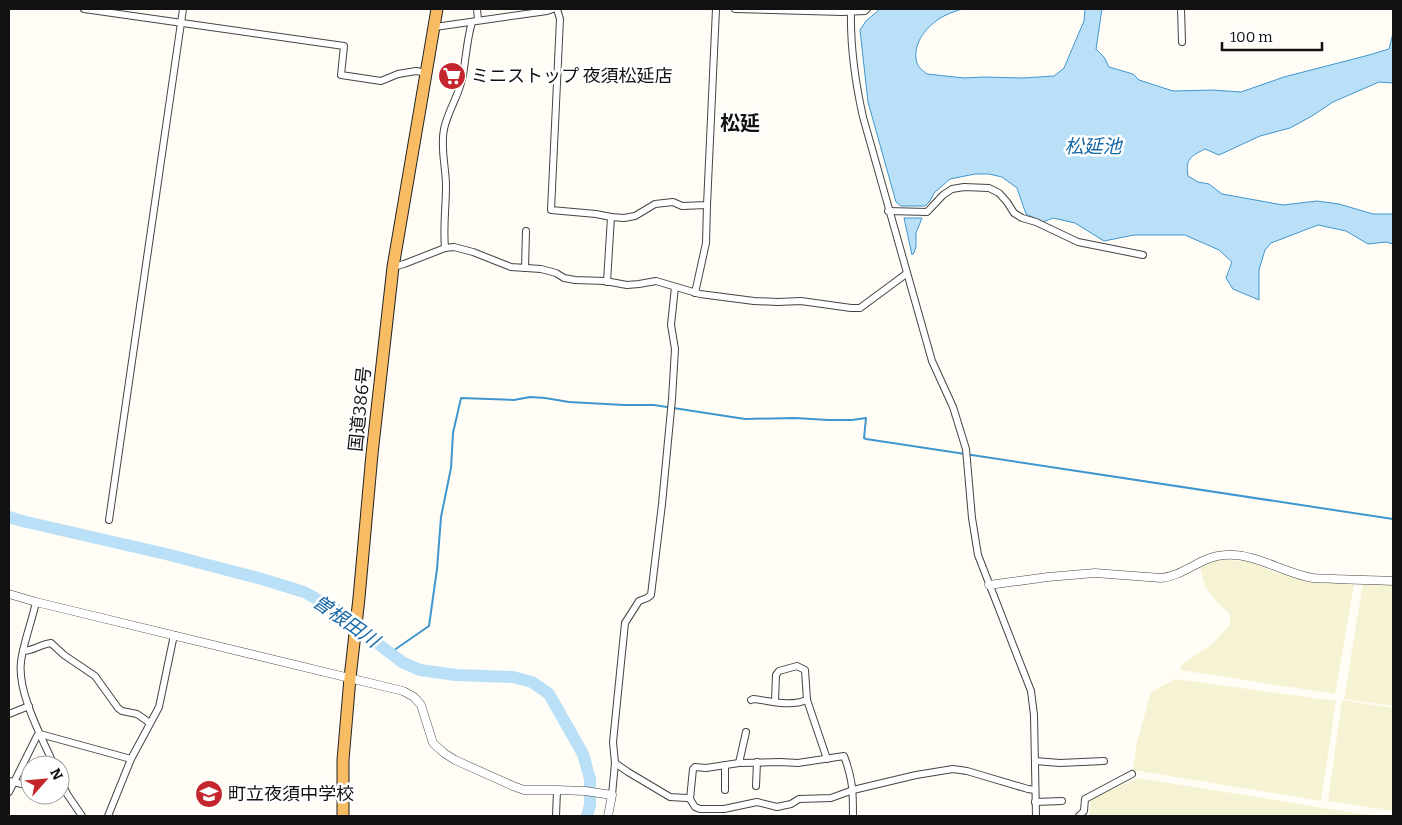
<svg xmlns="http://www.w3.org/2000/svg" width="1402" height="825" viewBox="0 0 1402 825" font-family="Bitter,'Noto Sans JP',serif">
<style>
.farmland{fill:#f6f3d4}
.water{fill:#b9e0f7;stroke:#3f96cf}
.lines{fill:none;stroke-linecap:round;stroke-linejoin:round}
.stream{stroke:#3f96cf;stroke-width:2}
.river{stroke:#b9e0f7;stroke-width:12}
.minor-casing{stroke:#444;stroke-width:8}
.tertiary-casing{stroke:#444;stroke-width:9}
.trunk-casing{stroke:#222;stroke-width:13}
.minor{stroke:#fff;stroke-width:6}
.tertiary{stroke:#fff;stroke-width:8}
.trunk{stroke:#f7bc64;stroke-width:11}
.labels{text-anchor:middle;dominant-baseline:central;stroke-width:5;stroke-linejoin:round;paint-order:stroke}
.poi-label{font-size:18px;fill:#111;stroke:#fff;text-anchor:start}
.street-label{font-size:18px;fill:#111;stroke:#fff}
.water-label{font-size:19px;font-style:italic;fill:#1768a6;stroke:#fff}
.quarter-label{font-size:20px;font-weight:bold;fill:#111;stroke:#fff}
</style>
<rect width="100%" height="100%" fill="#fffdf5"/>
<g class="farmland">
<polygon points="1216,560 1251,561 1275,573 1354,585 1335,694 1180,670 1182,664 1212,644 1230,625 1230,614 1214,599 1205,586 1200,568"/>
<polygon points="1363,583 1393,584 1393,706 1344,699"/>
<polygon points="1175,679 1336,701 1321,801 1133,770 1137,742 1151,692"/>
<polygon points="1342,700 1393,708 1393,811 1328,801"/>
<polygon points="1138,778 1374,816 1089,816 1091,799"/>
</g>
<g class="water">
<path d="M880,9H962C956,11 950,13 944,16C928,24 911,44 917,63C918,67 923,71 927,74L964,78L984,77L1023,78L1054,76L1064,68L1084,21L1085,9H1102L1096,49L1104,57L1109,67L1133,74L1139,80L1173,91L1212,90L1241,92L1284,77L1369,55L1389,49L1393,33V83L1379,82L1333,102L1312,116L1290,128L1260,136L1219,155L1205,149C1191,156 1185,159 1188,176L1198,182L1209,184L1222,194L1283,205L1317,201L1339,204L1373,214H1393V244L1386,242L1368,244L1346,231L1318,225L1271,243L1265,250L1259,270V300L1233,289L1226,278L1232,262L1219,250L1185,235H1134L1104,241L1075,223L1053,218L1043,222L1026,214L1017,188L1002,177L989,174H975L950,179L934,193L930,201L925,206H901L896,202L868,102L860,30L866,21Z"/>
<polygon points="904,218 922,218 916,233 916,246 914,253 912,255"/>
</g>
<g class="lines">
<polyline class="stream" points="390,653 429,626 437,569 441,517 451,468 453,433 461,398 514,400 530,397 545,398 569,402 624,405 654,405 745,419 795,418 828,420 852,420 866,418 864,438 866,439 1393,519"/>
<polyline class="river" points="9,517 22,521 166,554 262,579 304,592 341,612 381,646 402,662 420,670 456,675 513,677 532,682 549,694 583,754 590,779 590,805 587,816"/>
<g class="minor-casing">
<g id="minor">
<polyline points="84,9 344,46 341,75 381,81 398,74 416,71 427,73"/>
<polyline points="477,9 478,20"/>
<polyline points="557,9 560,19 551,210 596,214 611,217 624,218 635,216 655,204 673,202 682,206 707,205 716,9"/>
<polyline points="735,9 842,12 865,11 867,9"/>
<path d="M851,9C850,46 855,81 863,117L932,361L953,407L966,449L972,518L978,555L1031,691L1034,715L1036,816"/>
<polyline points="1181,9 1182,42"/>
<polyline points="435,27 547,11 553,9"/>
<polyline points="888,211 927,212 943,195 952,189 964,187 989,188 999,193 1007,202 1014,213 1022,218 1036,222 1078,242 1143,255"/>
<path d="M445,248C443,227 446,207 446,186C446,167 440,148 444,129C448,110 460,94 463,75C466,57 467,39 472,22"/>
<polyline points="393,267 404,264 445,248 454,247 473,252 511,267 541,269 556,273 564,278 575,280 605,281 627,285 639,284 656,281 700,294 754,301 778,302 801,301 851,308 860,308 906,274"/>
<polyline points="525,268 526,231"/>
<polyline points="607,282 611,217"/>
<polyline points="695,293 706,243 707,205"/>
<polyline points="109,520 183,9"/>
<path d="M36,602C32,621 23,644 21,662C17,692 42,738 54,765"/>
<path d="M23,651C33,651 41,644 51,643L64,655L95,676L118,708L122,711L137,714L150,723"/>
<path d="M751,700L753,699C772,701 789,707 807,700"/>
<polyline points="775,701 776,675 779,671 797,666 805,670 807,700 827,759"/>
<polyline points="9,714 29,706"/>
<polyline points="40,734 131,759"/>
<polyline points="1035,761 1060,763 1104,761"/>
<path d="M615,763L628,772L670,797L687,798L690,799L693,769L695,767L706,768L739,763L780,762L798,763L844,756C853,780 853,792 853,816"/>
<polyline points="739,763 746,732"/>
<polyline points="60,779 67,794 82,816"/>
<polyline points="9,781 30,786"/>
<polyline points="756,786 757,762"/>
<polyline points="725,790 725,765"/>
<polyline points="9,792 37,736 40,734"/>
<polyline points="612,795 615,763 613,742 625,623 639,601 647,598 651,595 662,504 672,399 675,349 671,325 675,287"/>
<polyline points="690,799 695,807 700,809 724,809 757,802 777,807 791,804 799,799 831,798 853,790 916,775 953,769 967,771 1028,789 1035,790"/>
<polyline points="1035,802 1062,801"/>
<polyline points="108,816 131,759 159,707 174,635"/>
<polyline points="556,816 557,790"/>
<polyline points="1079,816 1084,811 1085,799 1132,774"/>
</g>
</g>
<g class="tertiary-casing">
<g id="tertiary">
<path d="M989,585L1048,577L1095,573L1161,578C1184,576 1201,556 1225,555C1256,553 1283,573 1313,578C1320,579 1328,578 1336,579C1355,580 1374,580 1393,581"/>
<polyline points="9,594 36,602 403,691 414,697 421,705 433,743 444,753 455,760 513,786 524,790 557,790 585,791 612,795 608,816"/>
</g>
</g>
<g class="trunk-casing">
<polyline id="trunk" points="343,816 343,760 350,678 359,598 372,454 393,267 437,9"/>
</g>
<use href="#minor" class="minor"/>
<use href="#tertiary" class="tertiary"/>
<use href="#trunk" class="trunk"/>
</g>
<defs>
<g id="supermarket-disc" transform="scale(1.4375)"><circle r="9.5" fill="#c4262e" stroke="#fff"/><path d="M-6-5.5h2.5l.6 2H6L4.5 2H-2.5L-4.4-4H-6ZM-1.5 3.2a1.3 1.3 0 1 0 .1 0ZM3 3.2a1.3 1.3 0 1 0 .1 0Z" fill="#fff"/></g>
<g id="school-disc" transform="scale(1.4375)"><circle r="9.5" fill="#c4262e" stroke="#fff"/><path d="M0-5L7-2L0 1L-7-2ZM-4 1L0 2.5L4 1V4Q0 6-4 4Z" fill="#fff"/></g>
</defs>
<g fill-rule="evenodd">
<use href="#supermarket-disc" x="452" y="76"/>
<use href="#school-disc" x="209" y="794"/>
</g>
<g class="labels">
<g class="poi-label">
<text x="471" y="76">ミニストップ 夜須松延店</text>
<text x="228" y="794">町立夜須中学校</text>
</g>
<g class="street-label">
<text transform="translate(360 409) rotate(-84)">国道386号</text>
</g>
<g class="water-label">
<text x="1093" y="146">松延池</text>
<text transform="translate(346 621) rotate(35)">曽根田川</text>
</g>
<g class="quarter-label">
<text x="740" y="123">松延</text>
</g>
</g>
<rect width="1402" height="825" fill="none" stroke="#111111" stroke-width="20"/>
<g transform="translate(45 780) rotate(63)"><circle r="24" fill="#ffffff" stroke="#a0a0a0"/>
<path d="M0-4L9 19L0 12L-9 19Z" fill="#c4262e"/>
<text y="-8" font-size="14" font-weight="bold" text-anchor="middle" fill="#111111">N</text>
</g>
<path d="M1222 42v8h100v-8" fill="none" stroke="#111111" stroke-width="2.5"/>
<text x="1230" y="42" font-size="15" fill="#111111" stroke="#ffffff" stroke-width="4" paint-order="stroke">100 m</text>
</svg>
